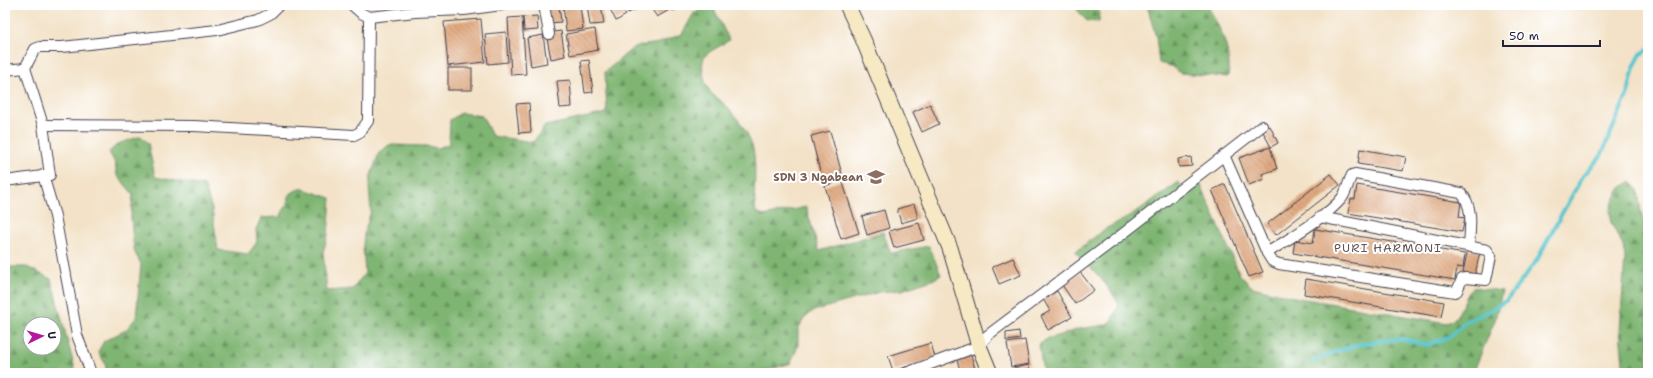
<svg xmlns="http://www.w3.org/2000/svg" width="1653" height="378" viewBox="0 0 1653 378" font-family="'Shantell Sans',sans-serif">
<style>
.forest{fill:url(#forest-firs);stroke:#506c56;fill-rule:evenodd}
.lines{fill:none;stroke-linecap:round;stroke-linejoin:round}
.stream{stroke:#58c6ce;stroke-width:4}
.building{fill:url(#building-back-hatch)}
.street-casing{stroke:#413f50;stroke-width:12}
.secondary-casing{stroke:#413f50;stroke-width:17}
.street{stroke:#fff;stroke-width:10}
.secondary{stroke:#f6e9c3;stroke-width:15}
.labels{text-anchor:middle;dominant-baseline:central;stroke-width:4;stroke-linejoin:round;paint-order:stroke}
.education-label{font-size:11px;font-weight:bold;fill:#785e54;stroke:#fff;text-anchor:end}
.neighbourhood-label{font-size:12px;letter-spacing:1px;fill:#645153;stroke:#fff}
</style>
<defs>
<pattern id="forest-firs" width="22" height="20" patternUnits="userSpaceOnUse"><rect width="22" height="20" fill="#7fb572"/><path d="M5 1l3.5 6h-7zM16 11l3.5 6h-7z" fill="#68935f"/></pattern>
<pattern id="building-back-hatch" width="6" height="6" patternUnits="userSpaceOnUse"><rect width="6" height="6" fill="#dfa87f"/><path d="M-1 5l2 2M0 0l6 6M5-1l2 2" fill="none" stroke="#bf906f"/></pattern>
</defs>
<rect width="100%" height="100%" fill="#fff"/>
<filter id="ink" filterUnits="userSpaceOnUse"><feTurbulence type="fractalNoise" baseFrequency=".025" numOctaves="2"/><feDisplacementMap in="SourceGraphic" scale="8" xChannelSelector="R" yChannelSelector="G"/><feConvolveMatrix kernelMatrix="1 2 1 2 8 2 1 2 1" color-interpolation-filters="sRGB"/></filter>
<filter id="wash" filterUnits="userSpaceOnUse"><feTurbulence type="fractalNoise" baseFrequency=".012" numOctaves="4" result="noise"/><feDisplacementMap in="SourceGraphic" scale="16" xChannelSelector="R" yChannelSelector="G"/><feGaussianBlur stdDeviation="0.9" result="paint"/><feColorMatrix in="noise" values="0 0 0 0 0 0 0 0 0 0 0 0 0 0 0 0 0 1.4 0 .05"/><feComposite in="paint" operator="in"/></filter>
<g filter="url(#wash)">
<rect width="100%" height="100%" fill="#f3e2c7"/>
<g class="forest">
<path d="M707,5H712L729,40C723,45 711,50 706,55C699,61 704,83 709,90C711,94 716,97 720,100C733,113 746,127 752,145C758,164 752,191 756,212L763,216L806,207L819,251L883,232L891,253L929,246L941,275L932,280L902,290L879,292L813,311L804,319L798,329V346L791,363L758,373H676L674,369L663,373H107L105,363L98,352L104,341L126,330L136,318L141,264L135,253L133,242L131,217L133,194L117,175L115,163L109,152L118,144L141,136L148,143L155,177L204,186L212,209L218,250L248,254L257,242L256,229L261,218L280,217L286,206L290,194L300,188L331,198L328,235L323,252L327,291L353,289L365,273L363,246L364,234L371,211L369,187L371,175L379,153L389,145L426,146L438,148L449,144L450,120L461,113L482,116L492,136L533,142L545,126L607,113L605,72L634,47L659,43L682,34L694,13Z"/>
<polygon points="1073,5 1096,5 1099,11 1099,22 1087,21"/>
<path d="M1147,5H1207C1219,25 1233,53 1228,77L1180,73L1171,66L1159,63L1156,37Z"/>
<polygon points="1631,181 1638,190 1641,213 1648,237 1648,373 1624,373 1620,331 1625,257 1623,245 1611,223 1610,211 1614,199 1621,188"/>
<path d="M1179,182L1184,193L1200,183L1240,275L1252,287L1299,298L1447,323L1456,318L1469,292L1473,287L1502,291L1495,320L1473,373H1043L1039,344L1049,338L1061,335L1078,329L1105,325L1111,321L1119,305C1108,284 1092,268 1075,252L1105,229L1127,218Z"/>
<path d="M5,267H27L51,279L76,373H5ZM30,324H54V348H30Z"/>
</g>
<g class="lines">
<polyline class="stream" points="1312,362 1334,352 1357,345 1379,341 1403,339 1426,345 1448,338 1465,322 1487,312 1507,300 1537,260 1560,217 1583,176 1601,156 1628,93 1634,67 1641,54 1648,49"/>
</g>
<g id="blocks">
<g class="building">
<polygon points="547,5 559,5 561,22 549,23"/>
<polygon points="563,5 580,5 583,29 566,31"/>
<polygon points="587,5 601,5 604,24 590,25"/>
<polygon points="608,5 620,5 626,15 616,21"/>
<polygon points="625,5 639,5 640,8 628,13"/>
<polygon points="649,5 666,5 669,10 657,17"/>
<polygon points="669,5 683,5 673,11"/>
<polygon points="537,16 538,30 524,31 523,17"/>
<polygon points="522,17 526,74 511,75 508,18"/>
<polygon points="481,19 485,62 448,66 444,22"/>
<polygon points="595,29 598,50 570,55 566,34"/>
<polygon points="561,31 565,56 551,59 546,33"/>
<polygon points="506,32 508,62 488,64 485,34"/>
<polygon points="543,35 547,63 531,66 527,38"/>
<polygon points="589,60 593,92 585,93 581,61"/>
<rect x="448" y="68" width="24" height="22"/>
<polygon points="570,80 572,107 560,108 557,81"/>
<polygon points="529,103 531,132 519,133 516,104"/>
<polygon points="930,104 939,124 922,132 913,112"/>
<polygon points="1270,126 1278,143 1271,147 1262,130"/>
<polygon points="830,131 842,174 822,179 811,136"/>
<polygon points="1270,147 1277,169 1262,174 1264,179 1249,185 1239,158"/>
<polygon points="1360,149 1406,157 1403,171 1358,164"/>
<polygon points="1191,157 1192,166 1179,167 1178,159"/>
<polygon points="1331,174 1340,185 1276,235 1267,224"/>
<polygon points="842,180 859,233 841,239 825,186"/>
<polygon points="1225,184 1263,272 1249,277 1212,190"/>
<polygon points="1357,185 1461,202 1459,217 1465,218 1462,232 1348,213 1351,199 1355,199"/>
<polygon points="914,204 918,218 901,223 897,209"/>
<polygon points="884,210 889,228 867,235 862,216"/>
<polygon points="919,223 924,240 894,248 889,231"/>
<polygon points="1315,229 1465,254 1463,268 1457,267 1455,280 1293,253 1295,240 1313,243"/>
<polygon points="1468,249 1480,252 1475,274 1463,272"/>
<polygon points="1013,258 1021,275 999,284 992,267"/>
<polygon points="1080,272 1094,290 1075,304 1062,285"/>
<polygon points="1306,279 1444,302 1441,317 1304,294"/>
<polygon points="1057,291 1072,317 1048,330 1041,316 1050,311 1043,299"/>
<polygon points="1019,331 1020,339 1006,341 1006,333"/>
<polygon points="1025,340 1029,364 1011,367 1007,343"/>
<polygon points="931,343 935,358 893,371 888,356"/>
<polygon points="971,355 976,373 961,373 957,360"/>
<polygon points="1029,365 1030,373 1015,373 1014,368"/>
</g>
</g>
</g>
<g filter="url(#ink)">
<use href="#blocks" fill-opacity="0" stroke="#413f50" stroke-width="1"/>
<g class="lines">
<g class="street-casing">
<g id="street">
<polyline points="352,5 361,13 369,17 415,12 464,10 502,5"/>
<polyline points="544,5 549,34"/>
<polyline points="5,70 25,68"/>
<polyline points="43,125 194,126 354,135 360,132 368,121 369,17"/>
<polyline points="1224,155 1267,253 1272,261 1279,264 1455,292 1457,291 1462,279 1465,278 1486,280 1491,256 1487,250 1320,217"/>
<polyline points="43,175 55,216 77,335 91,373"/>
<polyline points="5,181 50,175 43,125 25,68 35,49 40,47 62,47 217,30 258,20 270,14 279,5"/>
<path d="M1267,253C1288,239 1327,217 1342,198C1347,191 1348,182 1352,175L1355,174L1461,193C1474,206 1470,229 1469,245"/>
<polyline points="906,373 979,346 988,335 1120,236 1262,126"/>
</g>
</g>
<g class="secondary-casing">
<polyline id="secondary" points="847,5 863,39 950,248 979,346 990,373"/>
</g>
<use href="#street" class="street"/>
<use href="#secondary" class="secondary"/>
</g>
</g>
<defs>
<g id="school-bare" transform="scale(1.38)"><path d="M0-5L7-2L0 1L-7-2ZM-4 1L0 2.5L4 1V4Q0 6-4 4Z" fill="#8d6e63" stroke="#fff" stroke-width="2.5" paint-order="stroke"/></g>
</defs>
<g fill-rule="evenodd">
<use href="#school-bare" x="876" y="177"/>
</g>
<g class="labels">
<g class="education-label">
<text x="863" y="177">SDN 3 Ngabean</text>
</g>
<g class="neighbourhood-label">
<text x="1388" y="248">PURI HARMONI</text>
</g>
</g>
<rect width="1653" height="378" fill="none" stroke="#fff" stroke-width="20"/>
<g transform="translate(42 336) rotate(85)"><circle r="19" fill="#ffffff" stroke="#a7a7b1"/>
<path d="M0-3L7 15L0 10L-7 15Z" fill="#b5179e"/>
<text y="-6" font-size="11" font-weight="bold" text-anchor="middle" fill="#22223b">U</text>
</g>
<path d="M1503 40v6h97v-6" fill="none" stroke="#22223b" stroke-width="2"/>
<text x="1509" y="40" font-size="12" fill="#22223b" stroke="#ffffff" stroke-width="3" paint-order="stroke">50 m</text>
</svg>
